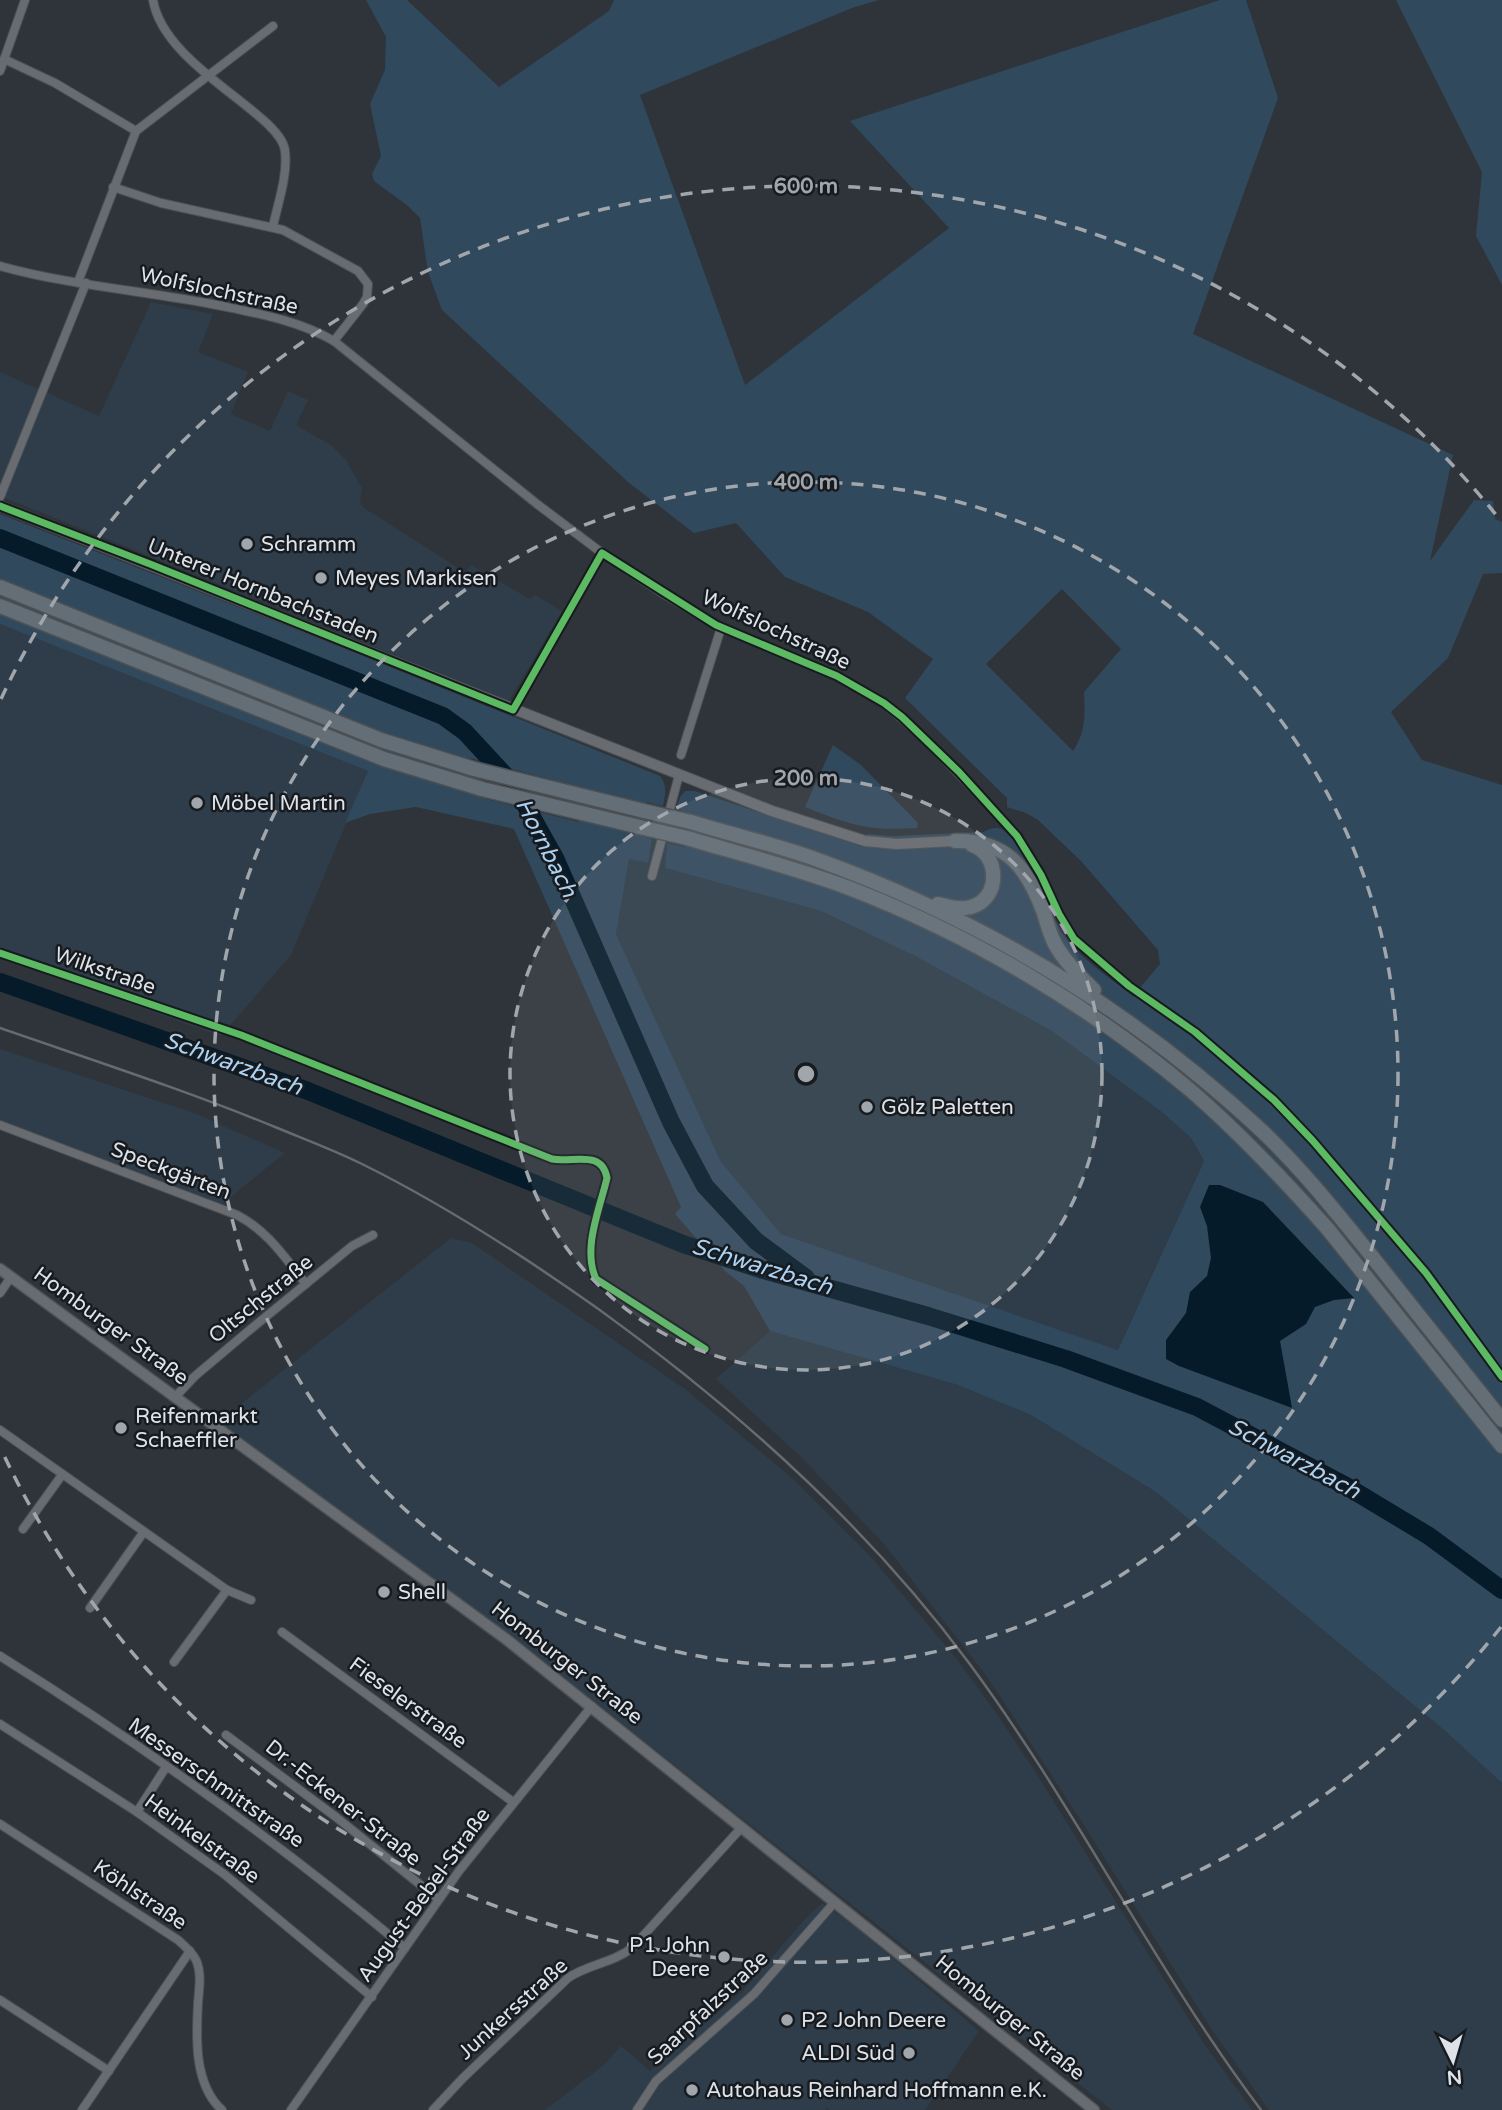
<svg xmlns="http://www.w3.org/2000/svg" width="1502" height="2110" viewBox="0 0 1502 2110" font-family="'Varela Round',sans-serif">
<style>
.built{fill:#2e3d49}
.green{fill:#31495d;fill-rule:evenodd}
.water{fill:#061b2a}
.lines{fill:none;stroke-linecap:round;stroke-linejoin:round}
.river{stroke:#061b2a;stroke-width:18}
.minor-casing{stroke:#4b5054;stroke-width:10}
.tertiary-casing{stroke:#4b5054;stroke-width:12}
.secondary-casing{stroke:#4b5054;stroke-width:13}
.motorway-casing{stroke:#4b5054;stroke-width:17}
.minor{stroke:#686c70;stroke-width:8}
.tertiary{stroke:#686c70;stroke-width:10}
.secondary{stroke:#686c70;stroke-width:10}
.motorway{stroke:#636e76;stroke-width:14}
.rail{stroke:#656b6f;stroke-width:2.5}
.motorway-bridge-casing{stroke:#4b5054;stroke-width:17;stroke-linecap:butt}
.motorway-bridge{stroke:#636e76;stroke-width:14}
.cycleway-casing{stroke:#171b1f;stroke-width:11}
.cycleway{stroke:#5cba63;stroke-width:7}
.ring{fill:none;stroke:#a0a6ab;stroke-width:3.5;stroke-dasharray:12 9}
.poi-dot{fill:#a0a6ab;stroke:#171b1f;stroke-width:2.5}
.labels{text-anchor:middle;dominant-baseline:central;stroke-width:5;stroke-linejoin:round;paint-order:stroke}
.street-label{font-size:21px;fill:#dde3e9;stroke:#171b1f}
.poi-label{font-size:21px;fill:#dde3e9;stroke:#171b1f;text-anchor:start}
.water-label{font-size:23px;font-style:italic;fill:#acd3f4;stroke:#171b1f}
.centre{fill:#a0a6ab;stroke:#171b1f;stroke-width:3.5}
.ring-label{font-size:21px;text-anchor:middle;font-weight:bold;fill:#a0a6ab;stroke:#171b1f;stroke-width:5;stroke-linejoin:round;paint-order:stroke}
</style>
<rect width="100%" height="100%" fill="#2e3439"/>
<g class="built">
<polygon points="151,302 213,314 198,352 248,372 231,414 270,431 288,391 308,400 296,425 331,445 346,460 362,488 360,503 364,508 465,572 471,565 530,599 535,595 562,611 509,701 0,496 0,372 99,416"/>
<polygon points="0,624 368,771 291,955 221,1036 0,958"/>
<polygon points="652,839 667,843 665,868 821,911 915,956 1052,1031 1163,1113 1191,1138 1204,1161 1118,1350 781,1234 721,1162 616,934 629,858 647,863"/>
<polygon points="0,1049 194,1113 285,1153 222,1204 0,1121"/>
<polygon points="451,1238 472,1243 685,1389 791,1477 871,1557 956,1658 999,1717 1034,1770 1203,2042 1252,2110 1112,2110 515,1639 218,1422"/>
<polygon points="770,1331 958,1385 1031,1415 1156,1492 1444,1730 1502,1783 1502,2110 1269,2110 1214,2033 1082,1822 988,1678 884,1544 802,1458 716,1379"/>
<polygon points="822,1903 858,1929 979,2031 925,2110 830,2110 827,2108 825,2110 545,2110 605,2064 621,2046 650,2071 742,1992 805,1919"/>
</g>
<g class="green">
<path d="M366,0H407L499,87L609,11L614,0H879L852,8L640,95L745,385L949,228L850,121L1220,0H1246L1278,98L1193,334L1453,455L1430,561L1474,500L1493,501L1495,519L1502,522V573L1483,574L1448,658L1391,712L1422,760L1502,785V1783L1444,1730L1156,1492L1031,1415L958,1385L770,1331L744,1286L725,1271L675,1214L681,1207L514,829L416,807L370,814L345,823L368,771L0,624V514L358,654L660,776C668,786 665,795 663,806L646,802L638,835L652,839L648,863L629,859L616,934L721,1162L781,1234L1118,1350L1204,1161L1191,1138L1163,1113L1052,1031L915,956L821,911L665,868L667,843L685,847L693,814L676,809L680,797L685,791H695L863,847L867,834L892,836L983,832C988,830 993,827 998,828C1027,835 1047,913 1064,936C1082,960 1110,978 1133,996L1160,964L1158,950L1081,861L1038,820L1026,813L1007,807V798L905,698L933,659L868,612L785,577L736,523L694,533L628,482L442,310L428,272L420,218L408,206L374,181L372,174L381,156L370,104L385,70L386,37ZM1062,589L1121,649L1084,692C1085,715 1086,731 1073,751L986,664ZM470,758L557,781L579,822L486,799Z"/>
<polygon points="1396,0 1502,0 1502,285 1476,236 1482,172"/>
<path d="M833,745L861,765L918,823L917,828C867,831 850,825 805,807Z"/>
</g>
<polygon class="water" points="1209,1185 1220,1185 1263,1202 1354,1298 1334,1300 1315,1307 1306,1324 1280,1341 1292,1408 1179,1366 1166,1359 1166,1340 1186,1313 1190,1292 1207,1276 1211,1258 1207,1226 1200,1207"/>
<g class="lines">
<g class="river">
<polyline points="0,538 443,716 465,732 514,785 556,860 671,1122 705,1186 756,1241 806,1278"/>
<polyline points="0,982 308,1091 683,1244 760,1269 928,1316 1066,1359 1197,1407 1346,1486 1429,1536 1502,1590"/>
</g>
<g class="minor-casing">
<g id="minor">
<path d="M153,0C164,67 282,114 285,151C288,175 278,203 273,226"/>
<polyline points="4,59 55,83 136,131"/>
<polyline points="0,71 25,0"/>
<polyline points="113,187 161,203 283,230 358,271 368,284 367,297 363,304 334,341"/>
<path d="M0,266C72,286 148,291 222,306C261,314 299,321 334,341L537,504L602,553L664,594L716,625L837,676L884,703L923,737L990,806"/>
<polyline points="78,282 136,131 273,26"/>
<polyline points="0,497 86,283"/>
<polyline points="513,710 602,553"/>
<polyline points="681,755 721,628"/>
<polyline points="652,876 679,775"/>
<path d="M0,953L241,1035L552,1159C573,1163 602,1149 607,1178C600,1208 582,1249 596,1279L705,1349"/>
<path d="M0,1125L237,1215C268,1231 285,1258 306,1284"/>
<polyline points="0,1293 11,1277"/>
<polyline points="176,1396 195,1376 246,1333 352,1246 373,1235"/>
<polyline points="0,1430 227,1590 251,1600"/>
<polyline points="23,1529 62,1475"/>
<polyline points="90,1608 143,1533"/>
<polyline points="282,1632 513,1802"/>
<path d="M0,1656C141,1744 278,1842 405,1948"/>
<polyline points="174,1662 227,1590"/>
<polyline points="0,1724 137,1812 224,1874 372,1997"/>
<polyline points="226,1735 336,1817 438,1899"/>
<polyline points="137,1812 166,1767"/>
<path d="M0,1824L178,1940C185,1946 192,1952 196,1960C202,1973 199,1989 198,2003C196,2038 194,2085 222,2110"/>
<polyline points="0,2000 109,2071"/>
<polyline points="82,2110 190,1951"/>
<polyline points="291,2110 459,1871 592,1706"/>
<path d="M433,2110L463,2078L568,1978C588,1964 614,1963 633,1947L742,1827"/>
<polyline points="637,2110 656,2081 754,1994 834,1903"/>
</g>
</g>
<g class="tertiary-casing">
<polyline id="tertiary" points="0,506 772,811 865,841 897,844 955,841"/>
</g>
<g class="secondary-casing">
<polyline id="secondary" points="0,1269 506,1639 1094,2110"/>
</g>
<g class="motorway-casing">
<g id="motorway">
<polyline points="0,587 381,740 474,769 644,811"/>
<polyline points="0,606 384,759 482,789 640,827"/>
<path d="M691,822C733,835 777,845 818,860C983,920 1133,1011 1262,1131C1301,1168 1336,1212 1370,1254C1414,1309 1458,1364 1502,1420"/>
<path d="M687,838C741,854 796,868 849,888C971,935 1089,1005 1189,1089C1238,1131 1284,1180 1327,1228L1502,1446"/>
<path d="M955,841C1007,840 1027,867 1044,913C1047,924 1050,935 1055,944C1064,961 1080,976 1094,990"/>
<path d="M938,904C949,907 960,910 971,907C1001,899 1000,854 972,845"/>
</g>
</g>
<use href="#minor" class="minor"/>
<use href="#tertiary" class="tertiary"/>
<use href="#secondary" class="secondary"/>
<use href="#motorway" class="motorway"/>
<path class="rail" d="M0,1028C92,1060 185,1090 275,1127C304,1139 334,1150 362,1164C445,1205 522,1255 597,1308C737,1409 866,1524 969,1663C1075,1806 1154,1968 1261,2110"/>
<g class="motorway-bridge-casing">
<g id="motorway-bridge">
<polyline points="644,811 691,822"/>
<polyline points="640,827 687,838"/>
</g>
</g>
<use href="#motorway-bridge" class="motorway-bridge"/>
<g class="cycleway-casing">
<g id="cycleway">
<polyline points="0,506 150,564 513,710 602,553 716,625 837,676 884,703 902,717 959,772 1017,836 1041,875 1059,914 1074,939 1129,986 1195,1032 1274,1100 1313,1141 1426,1273 1502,1377"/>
<path d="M0,953L241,1035L552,1159C573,1163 602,1149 607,1178C600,1208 582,1249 596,1279L705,1349"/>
</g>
</g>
<use href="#cycleway" class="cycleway"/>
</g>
<circle cx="806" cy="1074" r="296" fill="#a0a6ab" fill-opacity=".12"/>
<g class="ring">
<circle cx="806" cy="1074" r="296"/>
<circle cx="806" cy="1074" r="592"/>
<path d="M1501 1627A888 888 0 0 1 1 1449M1 699A888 888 0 0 1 1501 521"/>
</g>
<g class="poi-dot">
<circle cx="247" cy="544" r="7"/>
<circle cx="321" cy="578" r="7"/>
<circle cx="197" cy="803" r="7"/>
<circle cx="867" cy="1107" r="7"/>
<circle cx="121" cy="1428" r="7"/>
<circle cx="384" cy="1592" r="7"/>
<circle cx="724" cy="1957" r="7"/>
<circle cx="787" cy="2020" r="7"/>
<circle cx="909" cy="2053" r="7"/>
<circle cx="692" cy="2090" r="7"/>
</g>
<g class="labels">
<g class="street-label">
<text transform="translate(219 291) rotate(12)">Wolfslochstraße</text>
<text transform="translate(263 591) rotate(22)">Unterer Hornbachstaden</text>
<text transform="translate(776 630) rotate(25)">Wolfslochstraße</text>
<text transform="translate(105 971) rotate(19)">Wilkstraße</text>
<text transform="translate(171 1171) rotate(21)">Speckgärten</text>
<text transform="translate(261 1299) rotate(-39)">Oltschstraße</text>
<text transform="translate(111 1326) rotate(36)">Homburger Straße</text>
<text transform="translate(567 1663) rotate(38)">Homburger Straße</text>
<text transform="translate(408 1703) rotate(36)">Fieselerstraße</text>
<text transform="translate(216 1783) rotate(35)">Messerschmittstraße</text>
<text transform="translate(343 1803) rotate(38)">Dr.-Eckener-Straße</text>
<text transform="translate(202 1839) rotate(36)">Heinkelstraße</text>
<text transform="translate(140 1895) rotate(34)">Köhlstraße</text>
<text transform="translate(424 1895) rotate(-54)">August-Bebel-Straße</text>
<text transform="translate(708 2008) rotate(-43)">Saarpfalzstraße</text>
<text transform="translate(513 2009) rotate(-42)">Junkersstraße</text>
<text transform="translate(1010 2018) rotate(39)">Homburger Straße</text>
</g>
<g class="poi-label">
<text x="261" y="544">Schramm</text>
<text x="335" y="578">Meyes Markisen</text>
<text x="211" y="803">Möbel Martin</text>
<text x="881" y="1107">Gölz Paletten</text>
<text x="135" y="1416">Reifenmarkt<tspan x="135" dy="24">Schaeffler</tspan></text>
<text x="398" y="1592">Shell</text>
<text x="710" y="1945" text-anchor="end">P1 John<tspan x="710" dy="24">Deere</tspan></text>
<text x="801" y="2020">P2 John Deere</text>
<text x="895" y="2053" text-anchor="end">ALDI Süd</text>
<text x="706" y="2090">Autohaus Reinhard Hoffmann e.K.</text>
</g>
<g class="water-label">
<text transform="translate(546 848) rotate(63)">Hornbach</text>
<text transform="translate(233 1064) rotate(20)">Schwarzbach</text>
<text transform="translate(762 1267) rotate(17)">Schwarzbach</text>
<text transform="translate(1294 1459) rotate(28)">Schwarzbach</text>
</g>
</g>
<circle cx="806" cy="1074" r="10" class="centre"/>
<g class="ring-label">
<text x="806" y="193">600 m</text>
<text x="806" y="489">400 m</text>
<text x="806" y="785">200 m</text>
</g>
<g transform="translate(1453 2061) rotate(175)" stroke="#171b1f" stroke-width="5" paint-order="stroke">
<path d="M0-5L12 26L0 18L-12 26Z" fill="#dde3e9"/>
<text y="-10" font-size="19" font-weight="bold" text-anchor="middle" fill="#dde3e9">N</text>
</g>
</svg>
